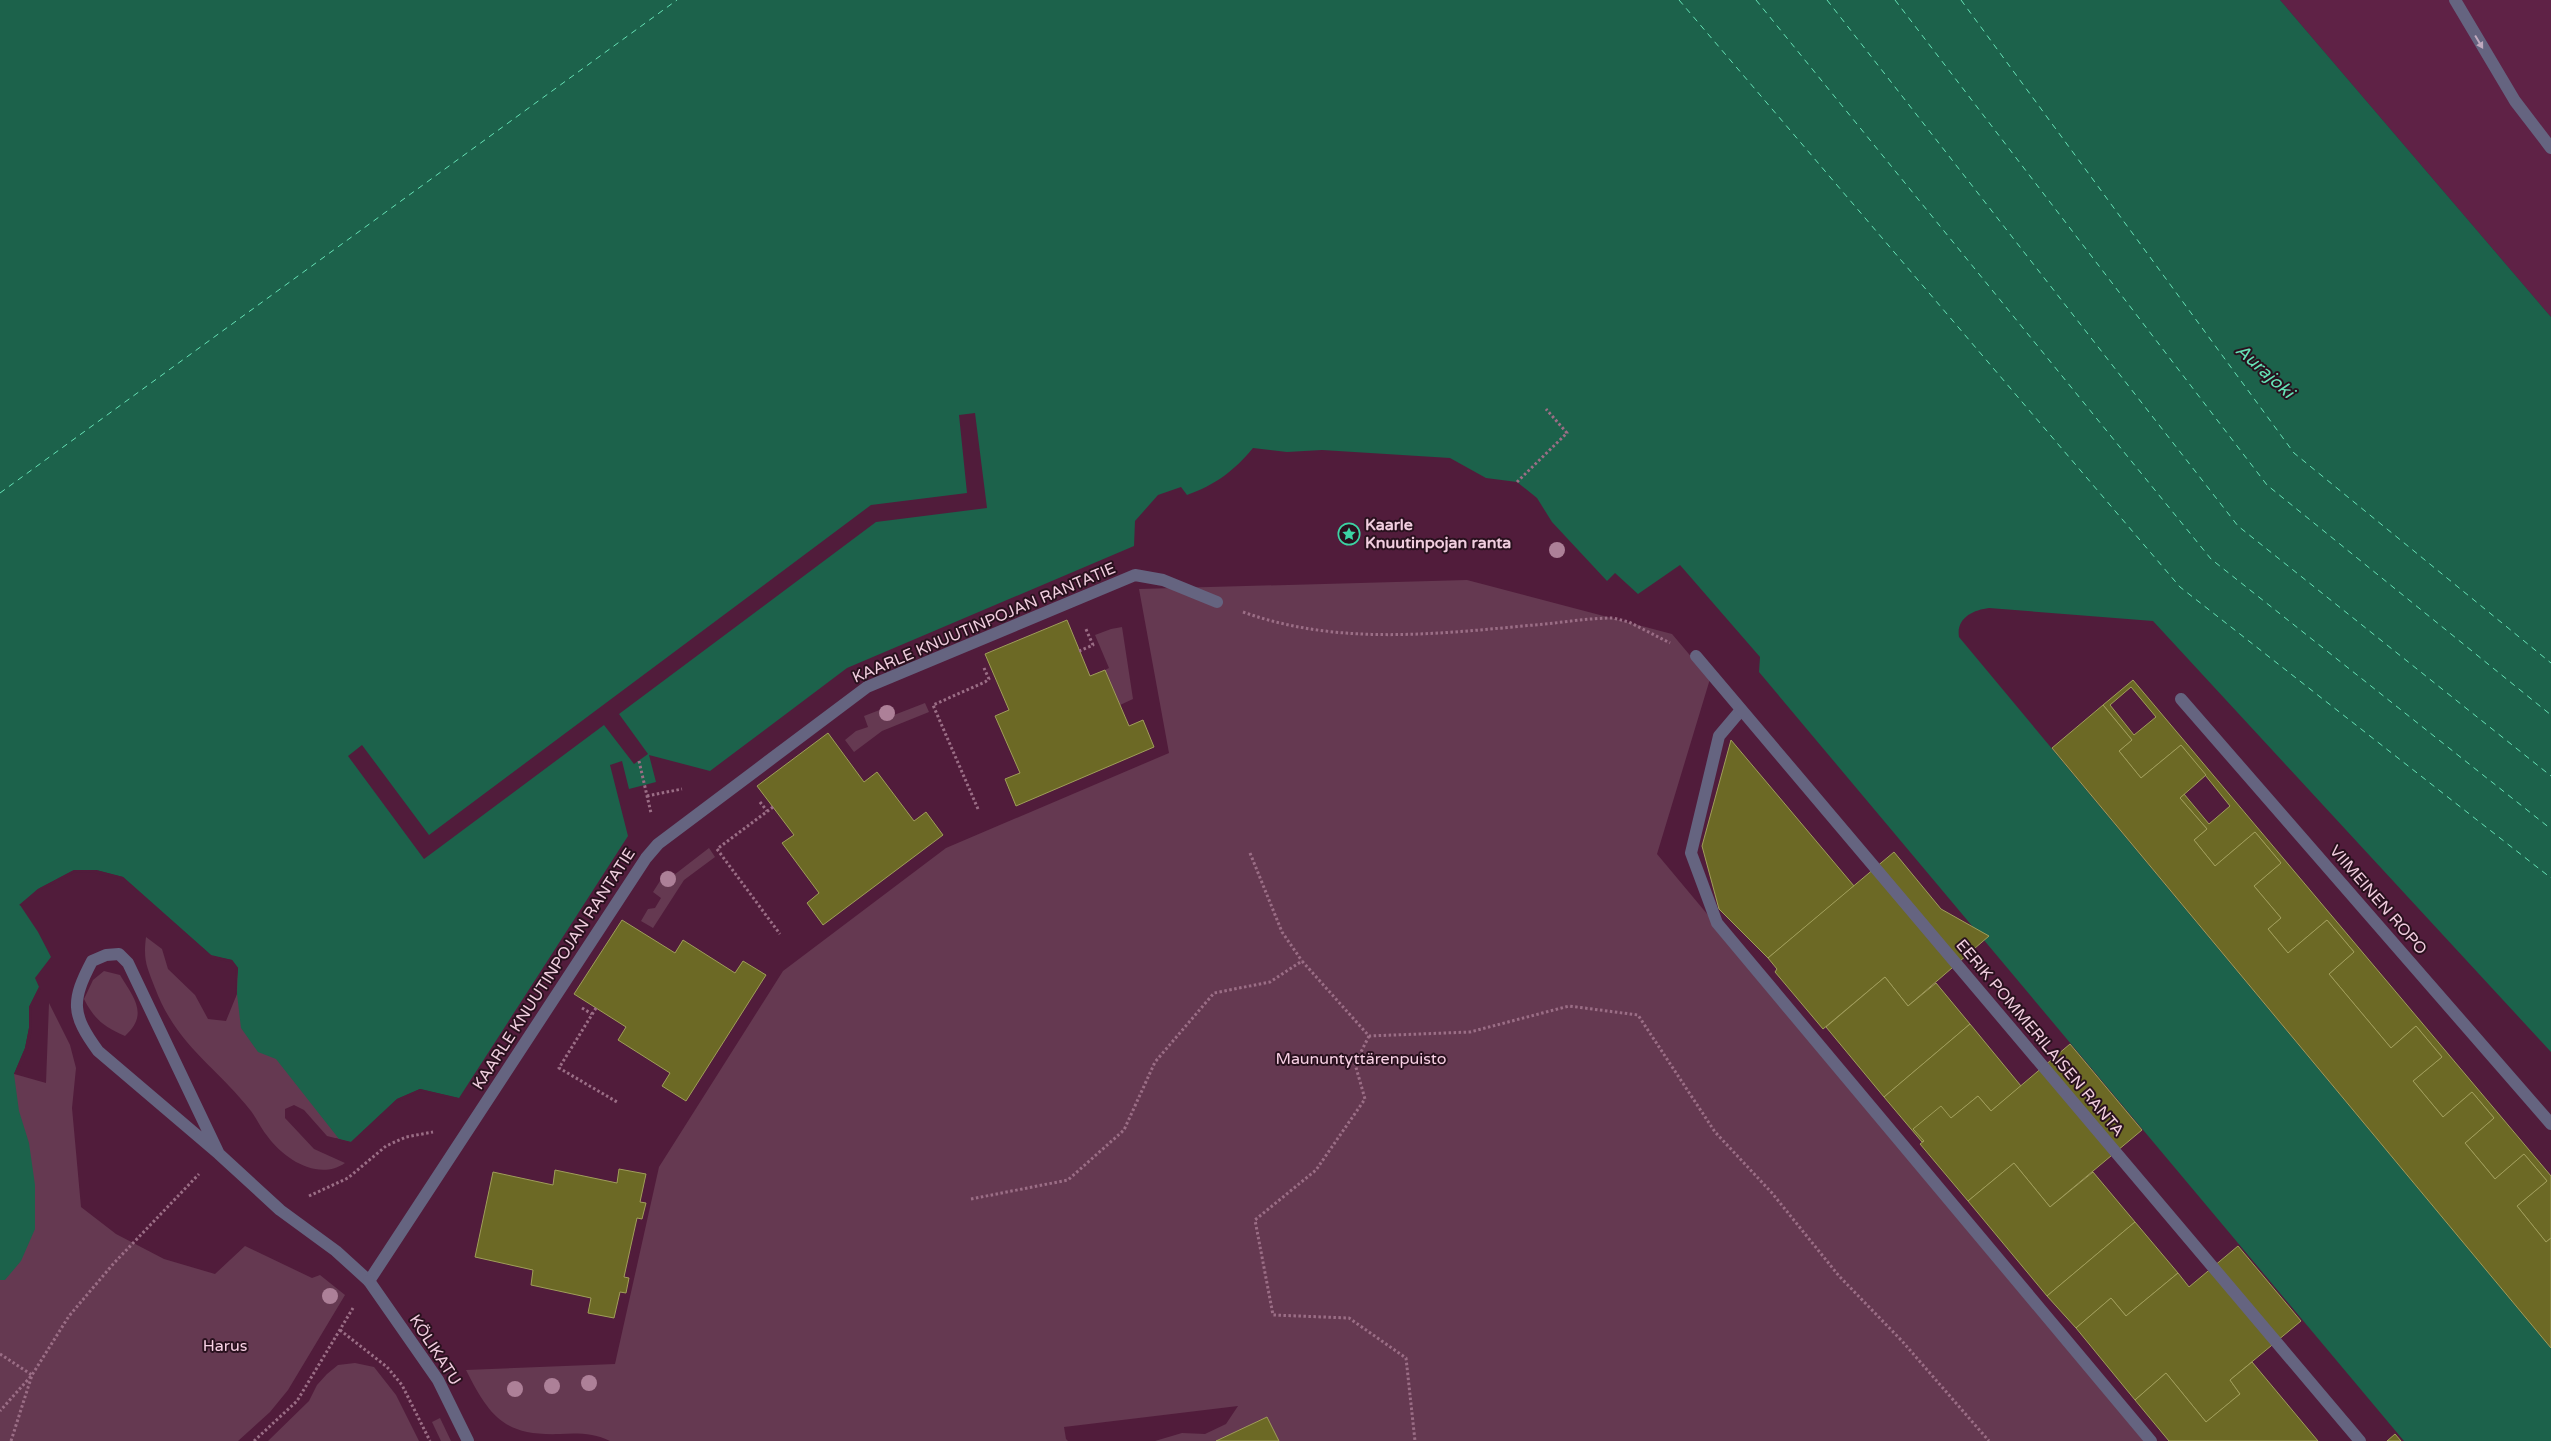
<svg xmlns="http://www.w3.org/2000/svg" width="2551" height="1441" viewBox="0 0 2551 1441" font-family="'Varela Round',sans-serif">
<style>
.built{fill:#5f2246}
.green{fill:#653951}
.water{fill:#1c624b}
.pier{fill:#511c3b}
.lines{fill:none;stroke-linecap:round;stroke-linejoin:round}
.ferry{stroke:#65e1b5;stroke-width:1;stroke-dasharray:6 5;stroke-linecap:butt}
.building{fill:#6c6925;stroke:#a09e5a;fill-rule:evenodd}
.path{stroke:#9b6e86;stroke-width:3;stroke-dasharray:2.5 2.5;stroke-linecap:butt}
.lane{stroke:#656480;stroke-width:12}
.street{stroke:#656480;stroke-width:12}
.tree{fill:#ad8098}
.oneway{fill:#c0a9be}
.labels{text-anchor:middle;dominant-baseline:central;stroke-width:4;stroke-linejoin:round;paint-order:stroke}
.poi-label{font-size:16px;font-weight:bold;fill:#f1cedf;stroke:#29111e;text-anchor:start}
.street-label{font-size:16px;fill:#f1cedf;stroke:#29111e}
.park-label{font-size:16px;fill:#f9d1e5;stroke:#29111e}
.water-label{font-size:18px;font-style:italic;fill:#65e1b5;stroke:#29111e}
</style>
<rect width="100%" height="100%" fill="#511c3b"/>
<polygon class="built" points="2280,0 2551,0 2551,317"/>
<g class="green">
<path d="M1467,580L1672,634L1710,679L1657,854L2147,1441H1279L1267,1417L1216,1441H1155L1182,1433L1205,1434L1226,1424L1238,1406L1064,1427L1066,1439L1068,1441H610C594,1433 577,1433 560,1434C504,1436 490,1417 466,1370L615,1364L659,1167L783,971L946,848L1169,753L1139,589Z"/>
<polygon points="1122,627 1133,699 1120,705 1105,670 1109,668 1095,635 1111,629"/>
<polygon points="925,703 929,712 882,731 854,752 845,740 856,731 868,727 864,716 890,706 894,715"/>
<polygon points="709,848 715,857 684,880 653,928 641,921 648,909 655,908 661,898 653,892 667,870 674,875"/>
<path d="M146,937L162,949L168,969L195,995L208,1019L226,1021L237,994L238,968L351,1142L327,1136L304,1110L294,1105L285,1109V1118L314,1149L345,1163C319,1181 285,1160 268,1137C261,1129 257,1119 251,1111C216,1066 177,1046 155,988C147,967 143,961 146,937Z"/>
<path d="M104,971L120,975C134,998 149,1014 125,1036C104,1027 94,1019 84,999L93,980Z"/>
<polygon points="49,1003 70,1045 76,1068 72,1108 81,1207 116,1234 164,1259 215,1274 245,1246 312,1278 320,1275 345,1295 288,1390 270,1412 238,1441 0,1441 0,1070 46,1083"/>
<polygon points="355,1363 374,1367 396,1395 419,1441 268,1441 309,1401 317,1385 327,1374 338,1365"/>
<polygon points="440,1418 451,1441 441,1441 432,1422"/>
</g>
<path class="water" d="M0,0H2280L2551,317V1052L2153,621L1989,608C1973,610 1956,618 1959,637L2551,1348V1441H2404L1759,672L1760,657L1680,565L1638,594L1615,573L1607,581L1552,522L1537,498L1517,482L1486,478L1450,458L1322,450L1287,452L1253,448C1234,471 1215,485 1187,495L1181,487L1158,495L1135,521L1134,546L847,668L710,771L649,755L656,782L629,789L622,761L610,765L628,836L459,1098L420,1089L397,1099L351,1142L339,1139L276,1059L258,1052L241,1028L237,994L238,968L232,960L212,956L123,877L96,870H74L38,889L20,905L38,932L51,957L35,978L39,987L29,1007V1028L25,1048L14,1074L19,1111L29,1143L35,1185V1229L21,1261L5,1280H0Z"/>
<g class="pier">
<polygon points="975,413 987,508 876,522 619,714 648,754 634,764 604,725 424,859 348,756 362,745 429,835 871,505 967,493 959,415"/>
<polygon points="74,870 96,870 123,877 211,955 232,960 238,968 235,999 236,969 230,962 210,958 122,879 95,873 75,872 39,891 23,906 19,905 38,889"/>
<polygon points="39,987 41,989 31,1008 32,1029 28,1049 17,1074 14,1074 25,1048 29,1028 29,1007"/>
<polygon points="420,1089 458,1098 457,1100 420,1091 398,1101 352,1144 338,1141 335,1138 351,1142 397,1099"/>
</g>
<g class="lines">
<g class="ferry">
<polyline points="1679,0 2180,587 2551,878"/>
<polyline points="1756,0 2211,559 2551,829"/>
<polyline points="1827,0 2238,526 2551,776"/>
<polyline points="1895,0 2267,485 2551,715"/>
<polyline points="1961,0 2294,453 2551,663"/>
<polyline points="0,493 677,0"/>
</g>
</g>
<g class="building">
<polygon points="1067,620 1090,676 1105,670 1129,726 1143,720 1154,747 1016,806 1005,779 1020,773 995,716 1009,710 985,654"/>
<path d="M2133,680L2551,1176V1238L2546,1242L2517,1206L2547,1181L2524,1154L2495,1179L2465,1143L2494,1118L2472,1092L2443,1117L2413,1081L2442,1057L2416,1026L2391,1048L2329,974L2354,952L2327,920L2288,953L2268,929L2281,918L2254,886L2281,863L2255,832L2215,866L2194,840L2207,829L2180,798L2184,794L2209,824L2230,806L2181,745L2141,778L2119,751L2132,740L2103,705ZM2131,687L2156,717L2134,735L2110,705Z"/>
<polygon points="2103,705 2132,740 2119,751 2141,778 2181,745 2206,775 2180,798 2207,829 2194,840 2215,866 2255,832 2281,863 2254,886 2281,918 2268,929 2288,953 2327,920 2354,952 2329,974 2391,1048 2416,1026 2442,1057 2413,1081 2443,1117 2472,1092 2494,1118 2465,1143 2495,1179 2524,1154 2547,1181 2517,1206 2546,1242 2551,1238 2551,1348 2052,748"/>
<polygon points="828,733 864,782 877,772 914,821 926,812 943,835 823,925 807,903 819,893 782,843 794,835 757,786"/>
<polygon points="1731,740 1854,886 1768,958 1719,909 1702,846"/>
<polygon points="1894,852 1941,909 1989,936 1908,1006 1885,977 1823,1029 1775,972 1777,969 1768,958"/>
<polygon points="622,920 675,953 683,940 735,973 743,961 766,975 686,1101 662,1086 670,1073 618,1040 626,1027 574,994"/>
<polygon points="1885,977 1908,1006 1936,983 1970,1024 1884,1097 1826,1027"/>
<polygon points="1970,1024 2021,1086 1991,1111 1978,1096 1922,1142 1884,1097"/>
<polygon points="2070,1044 2142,1130 2050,1207 2014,1163 1968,1201 1920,1144 1924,1141 1913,1129 1941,1106 1951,1118 1978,1096 1991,1111"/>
<polygon points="2014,1163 2050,1207 2093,1172 2135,1222 2047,1296 1968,1201"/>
<polygon points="619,1169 646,1174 640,1202 646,1203 642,1219 637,1218 624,1277 629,1278 626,1293 620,1292 614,1318 588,1313 591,1298 531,1285 533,1270 475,1257 493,1172 553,1185 555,1170 617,1183"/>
<polygon points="2135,1222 2178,1273 2126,1316 2111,1298 2076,1328 2047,1296"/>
<polygon points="2238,1246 2301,1321 2230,1380 2240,1394 2206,1422 2166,1373 2135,1400 2076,1328 2111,1298 2126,1316 2178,1273 2189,1287"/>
<polygon points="2252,1362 2318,1441 2169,1441 2135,1400 2166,1373 2206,1422 2240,1394 2230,1380"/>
<polygon points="1267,1417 1279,1441 1216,1441"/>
<polygon points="2395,1434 2401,1441 2387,1441"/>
</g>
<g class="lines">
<g class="path">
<polyline points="1517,482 1567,433 1546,409"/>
<path d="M1243,612C1338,646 1436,634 1534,625C1560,623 1587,618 1613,618L1629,622L1670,643"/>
<polyline points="1079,651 1093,645 1085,627"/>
<polyline points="639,761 651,813"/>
<polyline points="647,796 682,789"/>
<polyline points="760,802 767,811"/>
<polyline points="773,807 717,849 780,934"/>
<polyline points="978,809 933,705 985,682 989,679 984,668"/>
<polyline points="1250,853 1282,932 1302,961"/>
<polyline points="582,1008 592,1014"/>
<polyline points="596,1008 559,1068 617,1102"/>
<polyline points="1369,1036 1355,1064 1365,1099 1316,1170 1255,1220 1273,1315 1349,1318 1406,1358 1415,1441"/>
<polyline points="309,1196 348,1178 386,1146 406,1137 433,1132"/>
<polyline points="971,1199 1068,1180 1124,1130 1155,1062 1214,993 1270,982 1302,961 1369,1036 1470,1032 1569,1006 1638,1015 1715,1132 1772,1193 1839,1276 1902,1341 1989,1441"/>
<polyline points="340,1330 387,1367 402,1385 430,1441"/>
<polyline points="0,1354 32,1375 0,1411"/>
<polyline points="11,1441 32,1375 69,1316 114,1263 199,1174"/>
<polyline points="254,1441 297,1401 353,1308"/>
</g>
<g class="lane">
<polyline points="2455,0 2515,101 2551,148"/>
<polyline points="1741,710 1719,736 1691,853 1717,923 2151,1441"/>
<path d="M219,1154L98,1051C71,1014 71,1001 92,961L106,955L119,954L128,963L219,1154L280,1210L336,1251L369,1281L646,858L658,844L867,687L1135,575L1163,580L1217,602"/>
</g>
<g class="street">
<polyline points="1696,656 2360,1441"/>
<polyline points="2181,699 2551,1124"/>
<polyline points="369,1281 438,1380 468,1441"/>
</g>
</g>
<g class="tree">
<circle cx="1557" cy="550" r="8"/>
<circle cx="887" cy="713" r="8"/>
<circle cx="668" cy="879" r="8"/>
<circle cx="330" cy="1296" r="8"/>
<circle cx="589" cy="1383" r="8"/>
<circle cx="552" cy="1386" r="8"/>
<circle cx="515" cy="1389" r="8"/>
</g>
<defs><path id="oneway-solid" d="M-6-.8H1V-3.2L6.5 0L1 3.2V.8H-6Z" transform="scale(1.25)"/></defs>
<use class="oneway" href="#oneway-solid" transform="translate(2479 42) rotate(59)"/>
<defs>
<g id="sight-ring" transform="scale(1.125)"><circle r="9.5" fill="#29111e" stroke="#3cd4a4" stroke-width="1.5"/><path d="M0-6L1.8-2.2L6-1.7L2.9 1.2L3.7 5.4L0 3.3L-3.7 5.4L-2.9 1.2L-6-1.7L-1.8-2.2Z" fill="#3cd4a4"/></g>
</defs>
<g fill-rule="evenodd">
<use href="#sight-ring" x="1349" y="534"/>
</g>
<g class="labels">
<g class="poi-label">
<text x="1365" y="525">Kaarle<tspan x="1365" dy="18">Knuutinpojan ranta</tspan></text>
</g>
<g class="street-label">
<text transform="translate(984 623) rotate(-23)">KAARLE KNUUTINPOJAN RANTATIE</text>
<text transform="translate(2378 900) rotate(49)">VIIMEINEN ROPO</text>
<text transform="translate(554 969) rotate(-57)">KAARLE KNUUTINPOJAN RANTATIE</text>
<text transform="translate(2040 1038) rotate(50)">EERIK POMMERILAISEN RANTA</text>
<text transform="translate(435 1350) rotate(57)">KÖLIKATU</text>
</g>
<g class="park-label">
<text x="1361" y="1059">Maununtyttärenpuisto</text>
<text x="225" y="1346">Harus</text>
</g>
<g class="water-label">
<text transform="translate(2265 371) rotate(42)">Aurajoki</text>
</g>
</g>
</svg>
